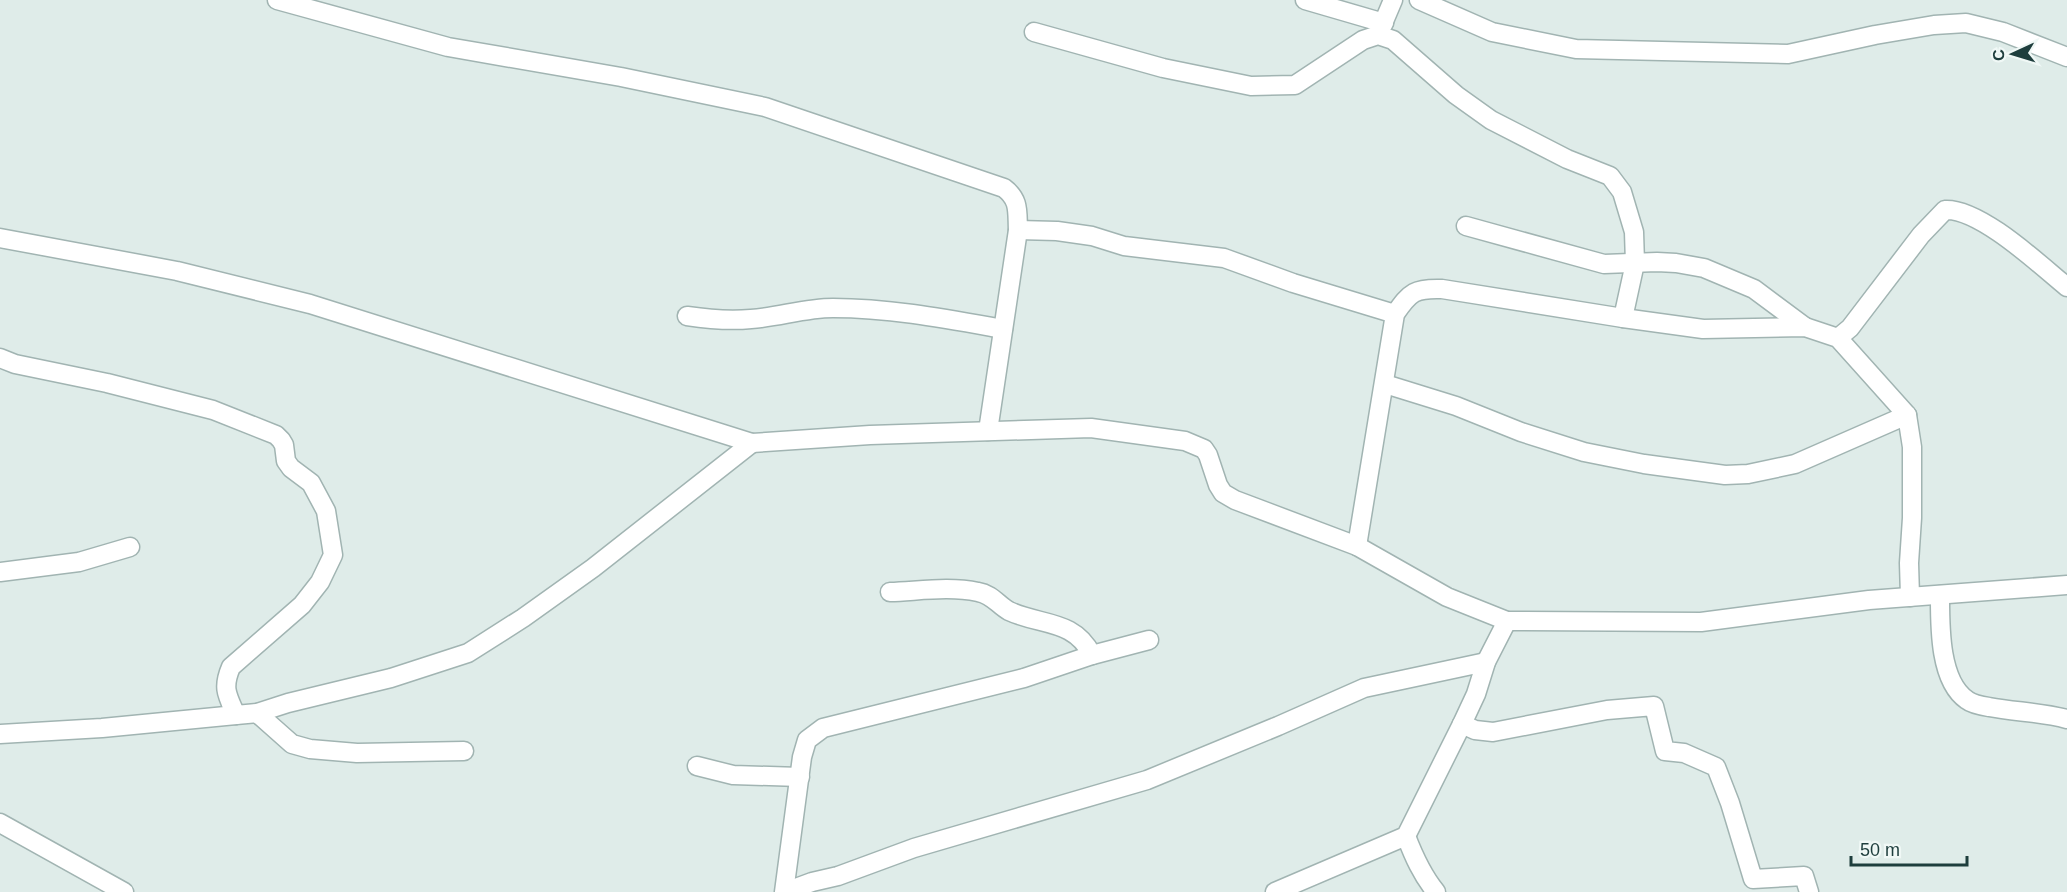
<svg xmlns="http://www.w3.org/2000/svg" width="2067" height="892" viewBox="0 0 2067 892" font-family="Arial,sans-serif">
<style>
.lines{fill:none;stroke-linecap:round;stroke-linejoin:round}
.minor-casing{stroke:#a1b4b2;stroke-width:21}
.minor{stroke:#fff;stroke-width:18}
</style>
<rect width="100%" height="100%" fill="#dfece9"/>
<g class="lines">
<g class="minor-casing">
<g id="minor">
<path d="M277,0L448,47L621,77L765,107L1004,188C1020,200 1017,212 1018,230L988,431"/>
<polyline points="1305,0 1384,23"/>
<polyline points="1419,0 1492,32 1576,49 1788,54 1875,35 1934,25 1966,23 2003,32 2067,57"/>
<polyline points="1034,32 1163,68 1251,86 1295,85 1363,40 1378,35 1393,40 1456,95 1491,120 1567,159 1610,176 1622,192 1634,232 1635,263 1623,318"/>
<polyline points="1379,33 1393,0"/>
<polyline points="1466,226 1604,264 1657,262 1676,263 1704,268 1754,289 1805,327"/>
<polyline points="1018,230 1057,231 1092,236 1124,246 1224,258 1293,283 1395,314"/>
<path d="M0,238L177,271L310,304L752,443L870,435L1091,428L1185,441L1204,449L1208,455L1218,485L1223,493L1235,500L1357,546L1395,314C1410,292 1415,288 1442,289L1623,318L1703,329L1805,327L1838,338L1907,415L1912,447V518L1909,563L1910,597"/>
<path d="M687,316C707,319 730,321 751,319C779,317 805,308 833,308C890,308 947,319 1003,329"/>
<path d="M1838,338L1850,328L1921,235L1945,210C1980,208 2040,265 2067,287"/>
<path d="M0,358L15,364L107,383L213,410L276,435L281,440L284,445L286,461L291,468L311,483L326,511L333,555L320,582L302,605L231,667C222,688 227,695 236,715L257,713L288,703L391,678L468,653L523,618L593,568L752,443"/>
<polyline points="1385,384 1456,406 1521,432 1584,452 1644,464 1725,475 1748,474 1795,464 1907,415"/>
<polyline points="1357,546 1447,597 1507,621 1701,622 1869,600 2067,585"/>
<polyline points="0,572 79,562 130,547"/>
<path d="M890,592C919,591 950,586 978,592C992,594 998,605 1009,611C1041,626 1074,619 1092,655"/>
<path d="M1940,595C1940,625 1939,681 1967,700C1972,704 1983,706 1989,707C2015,712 2041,712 2067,719"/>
<polyline points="257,713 292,744 310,749 357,753 464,751"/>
<polyline points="1462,724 1475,730 1493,732 1607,710 1654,706 1665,751 1684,753 1716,767 1730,803 1753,879 1804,876 1809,892"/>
<polyline points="0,734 102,728 236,715"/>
<polyline points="697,766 733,775 800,777"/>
<polyline points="0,823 124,892"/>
<path d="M1406,836C1414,857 1422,875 1436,892"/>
<polyline points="784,892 802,757 807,740 823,728 1024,678 1092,655 1149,640"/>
<polyline points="785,892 812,882 838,876 914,848 1147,780 1278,726 1364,688 1486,662"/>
<polyline points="1275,892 1406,836 1462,724 1476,694 1486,662 1507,621"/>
</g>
</g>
<use href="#minor" class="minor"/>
</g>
<g transform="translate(2013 54) rotate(266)" stroke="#f0f8f6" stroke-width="4.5" paint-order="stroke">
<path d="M0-4.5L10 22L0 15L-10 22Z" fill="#1e3e3d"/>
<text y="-9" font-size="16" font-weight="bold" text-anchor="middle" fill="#1e3e3d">С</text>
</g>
<path d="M1851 856v9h116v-9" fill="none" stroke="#1e3e3d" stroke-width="3"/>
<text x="1860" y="856" font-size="18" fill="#1e3e3d" stroke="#f0f8f6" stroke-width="4.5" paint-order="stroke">50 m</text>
</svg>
